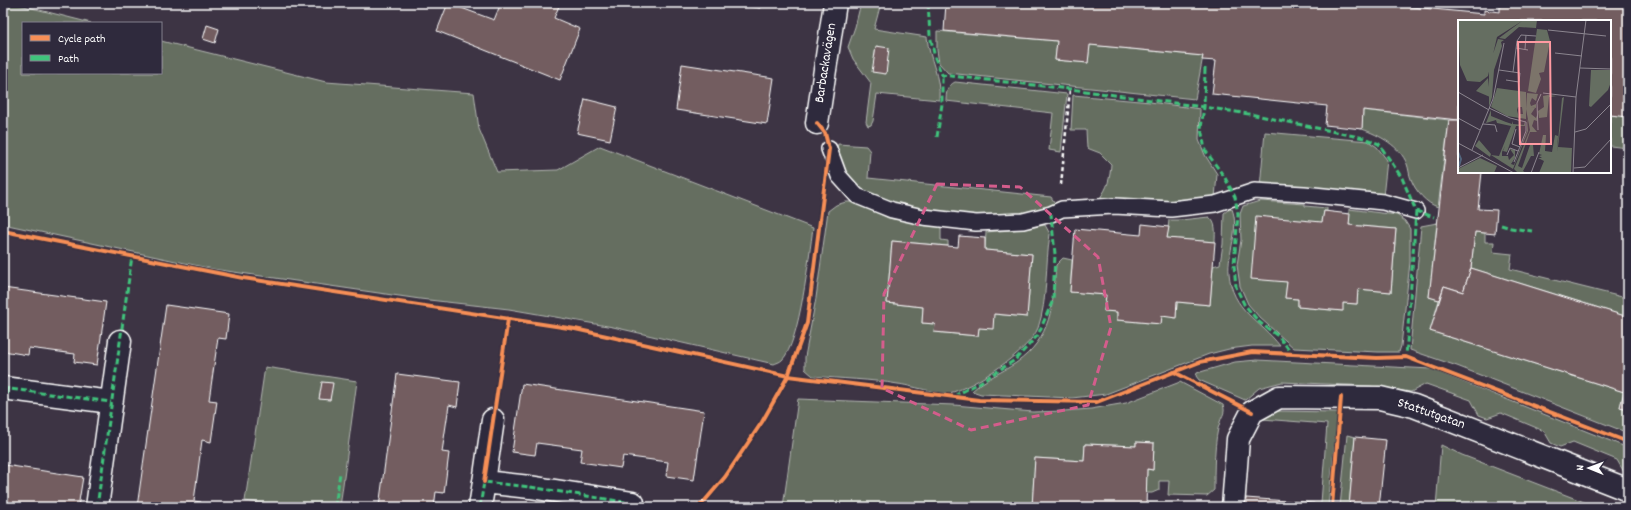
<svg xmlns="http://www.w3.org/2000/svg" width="1631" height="510" viewBox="0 0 1631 510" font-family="Dekko,sans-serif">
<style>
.green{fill:#656e61;stroke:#b2b6b0}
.building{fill:#735d61;stroke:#fff}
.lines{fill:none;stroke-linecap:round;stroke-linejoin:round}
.lane-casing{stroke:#fff;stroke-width:18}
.street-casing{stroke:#fff;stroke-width:25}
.path{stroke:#fff;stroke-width:2.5;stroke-dasharray:4 3;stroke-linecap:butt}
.lane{stroke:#2f2a3d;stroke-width:15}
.street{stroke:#2f2a3d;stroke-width:22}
.quiet{stroke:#40c37c;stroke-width:3;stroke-dasharray:6 3;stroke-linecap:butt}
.cycleway-casing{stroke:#2f2a3d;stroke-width:6}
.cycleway{stroke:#f78f57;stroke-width:4}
.marked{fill:none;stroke:#d45d8c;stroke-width:3;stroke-dasharray:8 5;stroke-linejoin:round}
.labels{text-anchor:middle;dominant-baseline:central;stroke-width:3;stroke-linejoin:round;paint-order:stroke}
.street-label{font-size:14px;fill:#fff;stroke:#2f2a3d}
.inset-river{fill:none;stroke:#52657d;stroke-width:2}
.inset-road{fill:none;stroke:#8b858f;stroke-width:1}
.view{fill:#ff9aa2;fill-opacity:0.15;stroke:#ff9aa2;stroke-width:2}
.inset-edge{fill:none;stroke:#fff;stroke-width:2}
</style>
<rect width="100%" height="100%" fill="#3d3444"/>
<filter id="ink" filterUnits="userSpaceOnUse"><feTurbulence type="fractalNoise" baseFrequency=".025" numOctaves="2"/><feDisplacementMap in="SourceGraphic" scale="8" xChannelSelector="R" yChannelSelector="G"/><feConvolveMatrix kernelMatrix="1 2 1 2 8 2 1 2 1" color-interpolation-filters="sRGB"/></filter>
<g filter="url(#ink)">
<g class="green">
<path d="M3,3H12L91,23H23V73H161V41L326,82L474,93L479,129L497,172L558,170L600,146L813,228C809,255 800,343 782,360C780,362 776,363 774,364L613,327L509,309L420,299L213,269L3,224Z"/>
<path d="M861,3H881L874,29L927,37C929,60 941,76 939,100L877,94L873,121L871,125L868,126L866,122L871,83L853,59L848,47L855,27Z"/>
<polygon points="937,31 1057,41 1055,60 1088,63 1090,45 1203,56 1195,99 948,73 939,63 937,50"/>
<path d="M955,82L1067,94L1061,152L1049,150L1053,113L946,101C946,93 947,86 955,82Z"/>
<path d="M1073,95L1150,102L1200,109L1199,140L1205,155L1217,174L1215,198L1175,205L1119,199H1099C1108,188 1110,178 1111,164L1100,153L1087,148L1086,130H1071Z"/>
<path d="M1363,110L1449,120L1438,207C1427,204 1415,191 1411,179C1409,175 1409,169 1407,164C1400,146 1379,135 1362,129Z"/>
<polygon points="1610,115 1628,117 1628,148 1610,146"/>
<polygon points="1265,132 1368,141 1377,147 1387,160 1383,197 1260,187"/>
<polygon points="838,144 866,146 870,151 868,178 1051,197 1056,205 1032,213 979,217 923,211 893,204 858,188 851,181 840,164 836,153"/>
<polygon points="1260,201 1305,204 1305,206 1327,208 1327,211 1324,211 1322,222 1287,282 1285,298 1298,299 1298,307 1342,311 1343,303 1357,304 1358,289 1391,292 1396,229 1349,225 1349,209 1397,215 1405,221 1410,229 1410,262 1401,346 1399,352 1378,352 1294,348 1260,318 1248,304 1240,286 1237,265 1241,240 1240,214 1243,206"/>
<path d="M846,202H856L888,218L941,227V240L948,241V246L892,241L887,303L923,307L922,323L935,324L934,332L978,336L979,328L994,314L1027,317L1032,254L985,250L986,232L1023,229L1045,225L1050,234C1045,265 1048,299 1038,328C1029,351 973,388 949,393C942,395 908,385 898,384C870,379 841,379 813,376L805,369V357L816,298L828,211L836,205Z"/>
<path d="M1232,209C1240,229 1227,254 1229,273C1232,311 1260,320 1280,346H1252L1229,349L1209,354L1106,394L1072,398L981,394L972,391C985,379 1001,373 1016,363C1052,338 1053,305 1056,265L1063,258L1072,260L1070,292L1106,295L1104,311L1117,312V320L1161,324L1162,316L1176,317L1177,302L1210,305L1213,266L1220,264L1223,244L1224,213L1228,210Z"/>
<path d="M1209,217C1217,223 1215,232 1215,242L1167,238L1169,220H1181Z"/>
<polygon points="1437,223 1429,297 1439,300 1430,331 1624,392 1620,407 1628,409 1628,433 1457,366 1410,350 1421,226"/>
<polygon points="1475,232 1485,233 1485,242 1494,242 1493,252 1512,254 1510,269 1626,298 1628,272 1628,317 1471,268"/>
<polygon points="1257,360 1431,369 1628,448 1628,473 1624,472 1617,460 1573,442 1560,447 1551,443 1544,431 1501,413 1487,418 1479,415 1471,400 1426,384 1411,392 1370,386 1282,382 1259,388 1245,400 1199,380 1196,376 1197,373 1235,362"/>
<polygon points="265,367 357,381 340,507 290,507 245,501"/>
<path d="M1180,382L1223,405C1226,413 1222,415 1220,422C1214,437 1214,473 1214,490L1207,496L1168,495L1169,481H1159V490L1152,493H1146L1147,469L1153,470L1154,443L1136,442V446L1085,444L1084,461L1035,458L1032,507H783L798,399L954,405L1033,412L1064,411L1091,409L1126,403Z"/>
<polygon points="1275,411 1338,412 1328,507 1314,507 1314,503 1321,503 1327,424 1262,419"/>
<polygon points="1347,435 1355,437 1349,507 1340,507"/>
<polygon points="1441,445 1462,455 1597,507 1436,507"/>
<polygon points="1146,503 1212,506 1146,507"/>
</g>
<g class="building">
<polygon points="448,3 494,20 501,3 518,3 528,7 530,3 552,3 559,6 554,18 580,29 560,80 437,31"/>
<polygon points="726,3 761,3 760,8"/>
<polygon points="946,3 1371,3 1484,14 1484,10 1500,12 1500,3 1628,3 1628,117 1610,115 1610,21 1459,21 1459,120 1363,110 1362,129 1325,125 1327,106 1212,94 1216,61 1202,60 1203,56 1090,45 1088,63 1055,60 1057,41 944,31"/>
<polygon points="207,25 219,29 215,43 203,39"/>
<polygon points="876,46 889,48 886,74 872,72"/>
<polygon points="682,64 774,78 767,124 676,110"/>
<polygon points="585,99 617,107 610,140 577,133"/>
<polygon points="1449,120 1459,120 1459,172 1482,172 1478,209 1497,210 1495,234 1475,232 1471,268 1463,292 1444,286 1439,300 1429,297"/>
<polygon points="1324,211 1350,214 1349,225 1396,229 1391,292 1358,289 1357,304 1343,303 1343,311 1298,307 1298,299 1285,298 1287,282 1251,279 1256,216 1322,222"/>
<polygon points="1142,224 1169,227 1167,238 1215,242 1210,305 1177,302 1176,318 1162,316 1161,324 1117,320 1117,312 1104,311 1106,295 1070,292 1075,229 1141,235"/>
<polygon points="959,236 985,238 985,250 1032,254 1027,317 994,314 993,329 979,328 978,336 934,332 935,324 922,323 923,307 887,303 892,241 958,247"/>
<polygon points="1471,268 1628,317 1628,323 1625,332 1628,333 1628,409 1620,407 1624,392 1430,331 1444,286 1463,292"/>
<polygon points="3,288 106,302 97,365 74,362 75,354 29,348 28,355 3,351"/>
<polygon points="166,305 229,314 226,339 218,338 209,400 217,401 211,442 202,440 194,501 201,502 200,507 137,507"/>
<polygon points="397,374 460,382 457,407 449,405 442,452 449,453 444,493 436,492 434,507 379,507"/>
<polygon points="322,382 333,383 330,400 319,399"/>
<polygon points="522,384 704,411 694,480 666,476 668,462 623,456 621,468 580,462 582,449 537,443 535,455 512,452"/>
<polygon points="1355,437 1386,440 1379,507 1349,507"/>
<polygon points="1136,442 1154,443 1153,470 1147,469 1146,507 1032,507 1035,458 1084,461 1085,444 1136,446"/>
<polygon points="5,465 83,477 78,507 3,507 3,478"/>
<polygon points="1246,498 1314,503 1314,507 1245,507"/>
</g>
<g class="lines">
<g class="lane-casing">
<polyline id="lane" points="829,149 839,176 857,196 892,210 923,217 976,223 1023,221 1051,214 1062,209 1114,206 1171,209 1215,204 1254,191 1304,194 1383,202 1416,211"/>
</g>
<g class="street-casing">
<g id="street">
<polyline points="817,123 835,3"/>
<polyline points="3,388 111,402"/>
<polyline points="484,482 493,420"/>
<polyline points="97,507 120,341"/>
<polyline points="480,507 484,482 530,487 633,503 633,507"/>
<polyline points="1233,507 1238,439 1252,412 1279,397 1380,398 1414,406 1628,490"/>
</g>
</g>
<polyline class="path" points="1061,185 1070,89"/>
<use href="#lane" class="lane"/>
<use href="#street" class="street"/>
<g class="quiet">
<polyline points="928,3 930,35 935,58 942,75 1070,89 1204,107 1255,115 1364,138 1379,144 1402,178 1416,211 1406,357"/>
<polyline points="1205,68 1204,107 1201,128 1205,150 1225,178 1235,197 1238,214 1234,265 1236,287 1244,304 1259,322 1278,336 1292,353"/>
<polyline points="937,137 942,104 942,75"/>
<polyline points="1416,211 1434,217"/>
<polyline points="1501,225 1511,228 1532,231"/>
<polyline points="3,388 111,402"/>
<polyline points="954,396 979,383 1015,360 1038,335 1053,300 1055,254 1051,214"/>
<polyline points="3,430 7,389"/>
<polyline points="97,507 132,256"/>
<polyline points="335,507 340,473"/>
<polyline points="480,507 484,482 530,487 656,507"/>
</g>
<g class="cycleway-casing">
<g id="cycleway">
<polyline points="3,231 243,278 575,329 788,376 979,400 1097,402 1200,362 1252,352 1377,358 1406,357 1628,442"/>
<polyline points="1174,372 1252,412"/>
<polyline points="484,482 508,319"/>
<polyline points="692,507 702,504 725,477 762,422 788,376 807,323 829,149 825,133 817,123"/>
<polyline points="1332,507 1341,397"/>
</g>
</g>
<use href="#cycleway" class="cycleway"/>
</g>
</g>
<path class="marked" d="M937,184L1020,187L1098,257L1111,327L1088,405L971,430L882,388L884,294Z"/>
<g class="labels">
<g class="street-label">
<text transform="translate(826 63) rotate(-81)">Barbackavägen</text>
<text transform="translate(1431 414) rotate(19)">Stattutgatan</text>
</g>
</g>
<g transform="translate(1458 20)">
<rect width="153" height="153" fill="#3d3444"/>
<path d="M0,0H79L78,8L61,7L47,19L41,18L64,1L39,17L30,56L22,62L9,61L2,45ZM79,9L89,10L92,21L86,52L81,53L83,59L78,73L70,71ZM40,19L46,20L43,22L44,26L36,50L34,77L31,87V46ZM133,50H153V62L150,70L133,87L131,86ZM30,58L32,76V77L18,71ZM39,68L68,72V99L62,98V94H65L64,87H60L59,90L61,98L49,96L33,87ZM69,73L80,74L78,81L74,78L72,83L73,86L78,84V88L73,87L77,88L73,94L78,98L79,95V101L76,100L74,106L79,112H72L60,146L64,148L72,125H75L76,136H73L65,151L68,153H60L56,149L72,110L68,89ZM90,75L99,76L91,77L89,97L81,98L80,91L86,87L85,76ZM106,77L100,127L114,128L113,153H81L86,141L80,138H84L81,136L84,135L81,134L85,115H88L87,131L94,132L97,115L100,116L99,132L104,78ZM33,90V96L48,102L54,104L55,101V104L66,105L67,101V106L55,105L66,106H58L49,132L45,131L47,126L44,132V136H50L51,140L56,135L52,129L57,130V138L53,144L56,145L69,111L70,97V111L55,149L33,135L41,136L53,106L39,103L38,100L28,103ZM21,120L33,134L32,137L17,126ZM22,138L39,146L36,153H0V149Z" fill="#656e61"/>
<path class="inset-river" d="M0,132L3,139L1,146"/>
<path class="inset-road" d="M90,10L148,16M58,28L70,30M67,29L68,15M97,33L124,36M122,48L153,49M41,50L62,53L61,62L48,60M55,52L59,21L63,15L78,16M0,72L31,90M85,73L118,77M31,88L52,98L68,102V111L56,142M0,98L22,110M25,104L37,105L39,112M58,109L54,124L62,127M80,110L79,83L83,74M117,112L128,109L153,84M0,123L56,153M14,130L35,79L46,23M49,135L52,128L60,131M0,148L25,135M116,148L127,147L153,119M73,153L81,132M115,153L118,77L128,0"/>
<path class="view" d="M60,22H92L93,124H62Z"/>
<rect width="153" height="153" class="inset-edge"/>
</g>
<rect width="1631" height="510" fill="none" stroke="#2f2a3d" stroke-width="16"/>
<rect x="8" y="8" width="1615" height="494" fill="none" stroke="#fff" stroke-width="1.5" filter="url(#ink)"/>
<rect x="22" y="22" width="140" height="52" fill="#2f2a3d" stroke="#827f8b"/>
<rect x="30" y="35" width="20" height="6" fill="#f78f57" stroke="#827f8b"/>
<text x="58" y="42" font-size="12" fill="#ffffff">Cycle path</text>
<rect x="30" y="55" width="20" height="6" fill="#40c37c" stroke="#827f8b"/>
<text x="58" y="62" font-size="12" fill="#ffffff">Path</text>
<g transform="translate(1589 468) rotate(271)" stroke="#2f2a3d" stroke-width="3" paint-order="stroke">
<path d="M0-3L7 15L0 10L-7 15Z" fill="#ffffff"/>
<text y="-6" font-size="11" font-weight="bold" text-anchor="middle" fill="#ffffff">N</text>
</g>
</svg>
